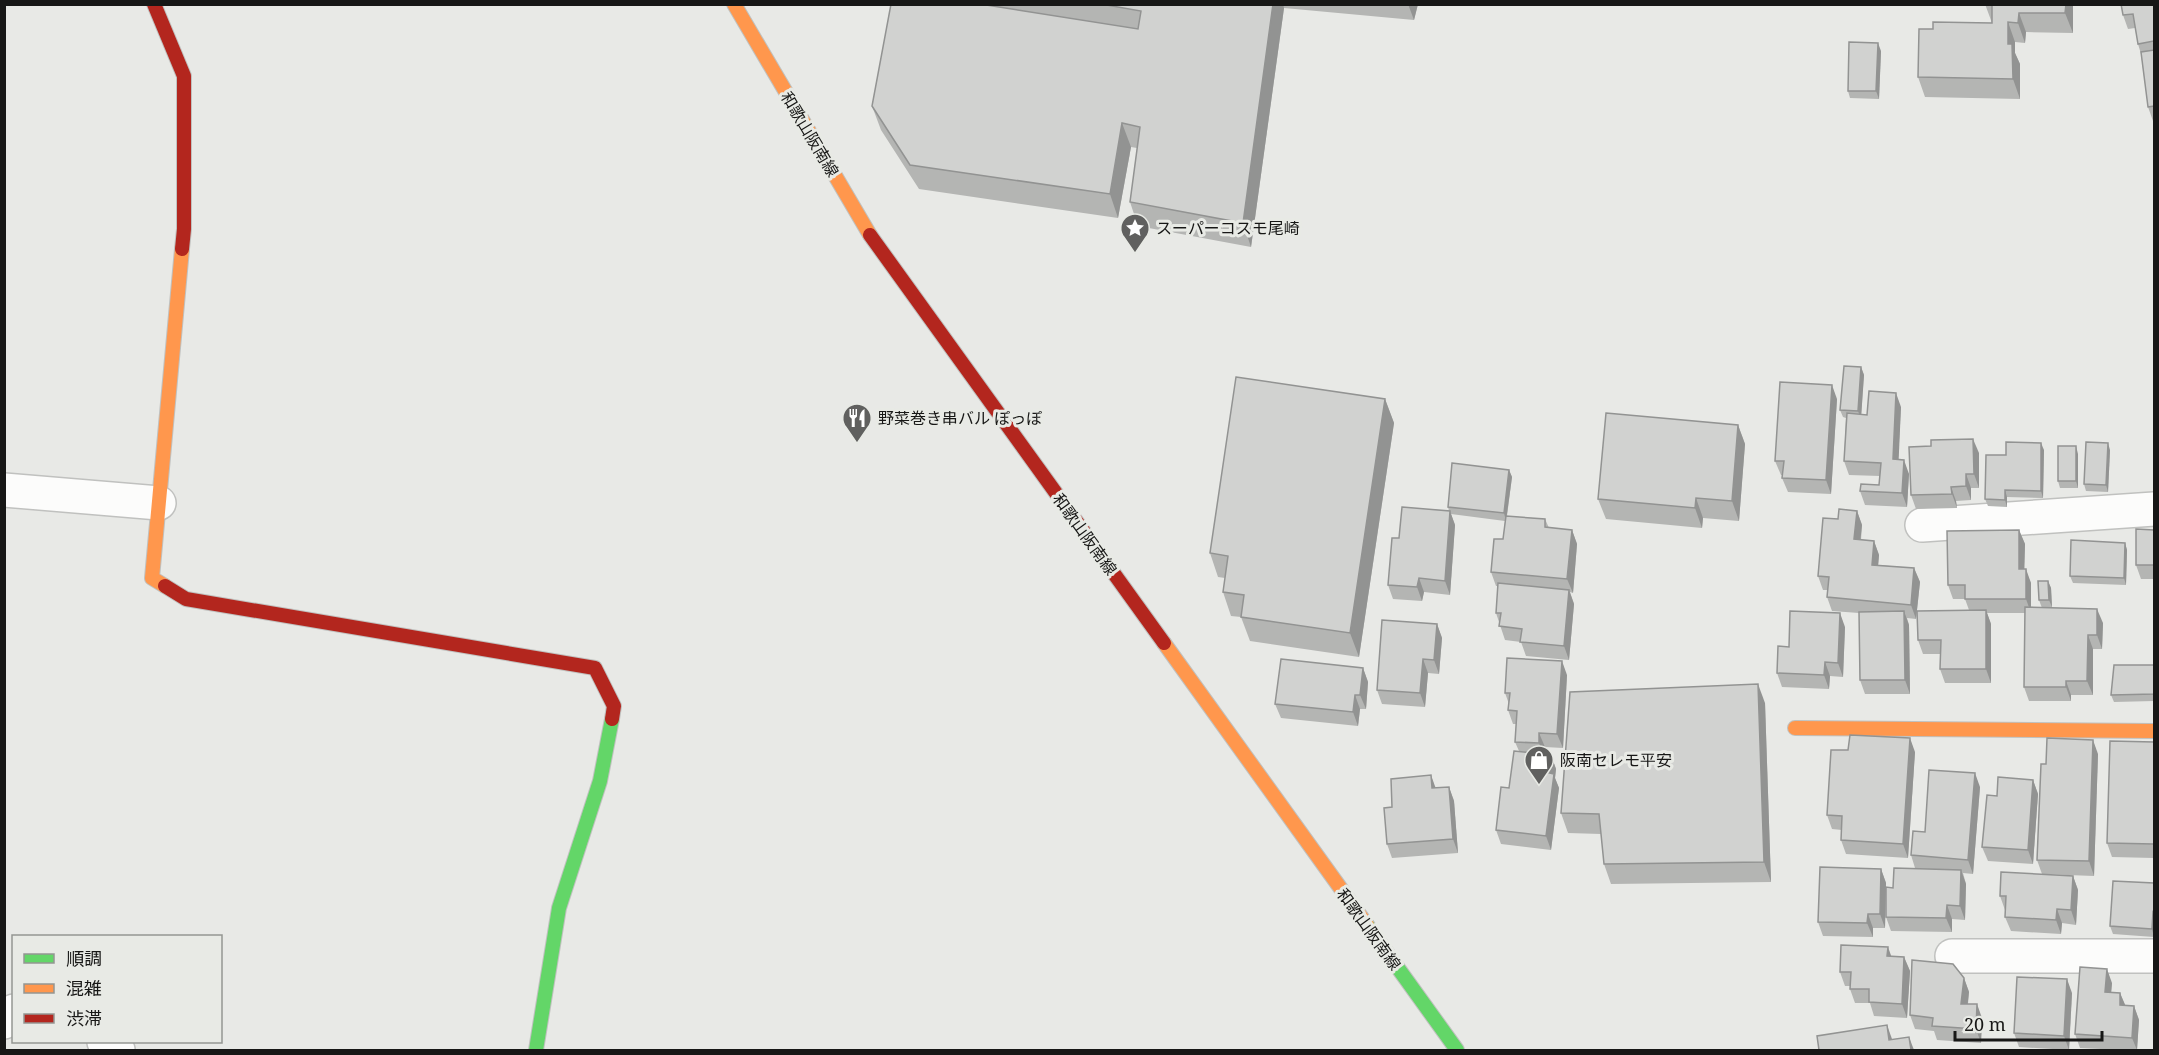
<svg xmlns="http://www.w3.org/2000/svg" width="2159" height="1055" viewBox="0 0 2159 1055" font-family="'Noto Serif','Noto Sans JP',serif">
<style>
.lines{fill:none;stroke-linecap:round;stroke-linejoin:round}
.street-casing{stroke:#c0c1bf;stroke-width:36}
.fast-casing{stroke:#c0c1bf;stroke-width:16}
.slow-casing{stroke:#c0c1bf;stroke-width:16}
.jam-casing{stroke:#c0c1bf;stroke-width:16}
.street{stroke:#fcfcfb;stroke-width:33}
.fast{stroke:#63d668;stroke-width:14}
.slow{stroke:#ff974d;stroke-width:14}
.jam{stroke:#b3261e;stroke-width:14}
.wall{fill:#b4b5b3}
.shaded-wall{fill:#929392}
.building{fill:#d1d2d0;stroke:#929392;stroke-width:1.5}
.labels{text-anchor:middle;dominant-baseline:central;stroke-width:6;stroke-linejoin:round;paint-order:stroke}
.street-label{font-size:16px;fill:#171716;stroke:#e8eae5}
.poi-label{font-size:16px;fill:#171716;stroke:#e8eae5;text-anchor:start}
</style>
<rect width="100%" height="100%" fill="#e8e9e6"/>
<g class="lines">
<g class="street-casing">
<g id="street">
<polyline points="4,490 159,503"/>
<polyline points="1922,525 2154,509"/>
<polyline points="1952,956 2154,956"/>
<polyline points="4,1022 14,1011"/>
<polyline points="104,1042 118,1050"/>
</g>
</g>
<g class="fast-casing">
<g id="fast">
<polyline points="1367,925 1457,1050"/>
<polyline points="536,1050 559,908 600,781 612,719"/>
</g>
</g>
<g class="slow-casing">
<g id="slow">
<polyline points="734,4 870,235"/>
<polyline points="165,586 152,578 182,249"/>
<polyline points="1164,643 1367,925"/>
<polyline points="1795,728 2154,731"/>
</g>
</g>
<g class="jam-casing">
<g id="jam">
<polyline points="154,4 184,76 184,229 182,249"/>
<polyline points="870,235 1164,643"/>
<polyline points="165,586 186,599 595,668 614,706 612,719"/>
</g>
</g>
<use href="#street" class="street"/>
<use href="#fast" class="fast"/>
<use href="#slow" class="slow"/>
<use href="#jam" class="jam"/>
</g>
<g class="wall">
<polygon points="891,4 1418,4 1414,20 1284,8 1251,247 1138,226 1130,202 1137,148 1131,147 1118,218 919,189 881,130 872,106"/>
<rect x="1873" y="4" width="47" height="1"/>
<polygon points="1985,4 2073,4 2073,33 2026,32 2025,43 2015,42 2015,53 2020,64 2020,99 1925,97 1918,77 1933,29 1992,23"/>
<polygon points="2154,4 2154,121 2153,121 2148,107 2141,54 2138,44 2135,28 2128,29 2123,15"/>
<polygon points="1881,51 1879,99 1850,98 1848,91"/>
<polygon points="1861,367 1864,375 1861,414 1867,415 1901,407 1898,460 1909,474 1907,507 1865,505 1860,491 1879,485 1880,476 1849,475 1844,461 1846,418 1843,417 1840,410"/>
<polygon points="1385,399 1394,423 1359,657 1250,641 1241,617 1231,616 1223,592 1225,578 1218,577 1210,553"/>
<polygon points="1837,399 1831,494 1788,492 1782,478 1783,475 1781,475 1775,461"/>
<polygon points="1738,425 1745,444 1739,521 1703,518 1702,528 1606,519 1598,499"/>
<polygon points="2044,450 2043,498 2007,497 2007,507 1988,506 1985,499 2006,455"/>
<polygon points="2110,450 2108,492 2086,491 2084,484"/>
<polygon points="1979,453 1979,488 1971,488 1971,500 1956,501 1957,508 1916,509 1911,495"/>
<polygon points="2078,454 2078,488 2060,488 2058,481"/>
<polygon points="1509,470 1512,477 1507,516 1545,519 1549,528 1572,530 1577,544 1573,593 1570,592 1574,604 1569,660 1526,656 1521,642 1505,640 1496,613 1498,586 1496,586 1491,572 1503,539 1505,521 1451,514 1455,525 1450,595 1424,592 1422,601 1393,599 1388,585 1399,538 1449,511 1448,507"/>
<polygon points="1857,511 1862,525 1861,540 1874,541 1879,555 1878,565 1914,568 1920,582 1916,619 1907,618 1909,625 1910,694 1865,694 1860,680 1859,613 1832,611 1827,597 1828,590 1823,590 1818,576 1838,519"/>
<polygon points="2019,530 2025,544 2024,569 2031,583 2031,607 2042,608 2039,600 2048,581 2051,588 2052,607 2044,608 2103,623 2102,649 2093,649 2093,695 2071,695 2071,701 2029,701 2024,687 2025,613 1987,613 1991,624 1991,683 1945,683 1940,669 1940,654 1923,654 1918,640 1969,610 1965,599 1953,599 1948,585"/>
<polygon points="2154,530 2154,579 2141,579 2136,565"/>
<polygon points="2125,543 2127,550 2126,585 2073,583 2070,576"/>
<polygon points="1437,624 1442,638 1439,674 1428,673 1425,707 1382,704 1377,690"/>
<polygon points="1845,627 1843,677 1830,676 1829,689 1782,687 1777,673 1789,647"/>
<polygon points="1363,668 1368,682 1366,709 1360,709 1358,726 1281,718 1275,704"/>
<polygon points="2154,668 2154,701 2114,702 2111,695"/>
<polygon points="1567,675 1563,748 1545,747 1544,754 1551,755 1556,769 1555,778 1559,788 1551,850 1501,844 1496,830 1509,788 1519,751 1515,742 1516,724 1513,724 1508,710 1509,704 1505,693"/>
<polygon points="1765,703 1771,882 1611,884 1604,864 1601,834 1568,833 1561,813"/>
<polygon points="2154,742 2154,858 2112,857 2107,843"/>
<polygon points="1915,752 1908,858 1846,854 1841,840 1842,830 1832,829 1827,815"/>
<polygon points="2098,754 2094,876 2042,874 2037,860 2046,764"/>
<polygon points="2033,780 2038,794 2033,864 1988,861 1982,847 1997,796"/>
<polygon points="1449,787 1454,801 1458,853 1392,858 1387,844 1392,807 1436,788"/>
<polygon points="1980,787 1973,874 1963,873 1966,884 1965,920 1952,919 1952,932 1891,931 1886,917 1893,888 1915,868 1911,855 1925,832"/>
<polygon points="1881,869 1886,883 1885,928 1873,928 1873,937 1823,936 1818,922"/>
<polygon points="2073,876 2078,890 2076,925 2062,923 2061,934 2011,931 2005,917 2006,910 2005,910 2000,896"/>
<polygon points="2154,883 2154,937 2113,934 2110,926"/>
<polygon points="1891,956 1904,957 1910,971 1907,1018 1874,1016 1870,1003 1855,1003 1850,989 1850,986 1845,986 1840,972"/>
<polygon points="1964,978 1969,992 1968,1004 1982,1018 1981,1043 1937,1040 1934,1031 1915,1029 1910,1015"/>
<polygon points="2112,983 2111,992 2120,993 2125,1005 2134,1006 2139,1020 2137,1050 2121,1050 2080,1048 2075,1034"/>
<polygon points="2072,993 2069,1050 2019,1047 2014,1033"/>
</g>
<g class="shaded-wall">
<polygon points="1273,4 1283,4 1284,8 1251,247 1243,223"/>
<polygon points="1408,4 1418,4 1414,20"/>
<polygon points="2066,4 2073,4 2073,33 2065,13"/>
<polygon points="2019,13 2026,32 2025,43 2018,23"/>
<polygon points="2008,22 2015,42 2015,53 2020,64 2020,99 2013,79 2008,44"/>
<polygon points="1878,43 1881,51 1879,99 1876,91"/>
<polygon points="1122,123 1131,147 1118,218 1110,194"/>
<polygon points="1861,367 1864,375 1861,419 1858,411"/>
<polygon points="1832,385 1837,399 1831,494 1826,480"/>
<polygon points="1896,393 1901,407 1898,474 1893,459"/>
<polygon points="1385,399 1394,423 1359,657 1350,633"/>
<polygon points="1738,425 1745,444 1739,521 1732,501"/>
<polygon points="1973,439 1979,453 1979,488 1974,474"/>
<polygon points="2041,443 2044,450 2043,498 2041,491"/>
<polygon points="2108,443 2110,450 2108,492 2106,485"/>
<polygon points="2076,446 2078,454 2078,488 2076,481"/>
<polygon points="1904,460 1909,474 1907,507 1902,493"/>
<polygon points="1509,470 1512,477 1506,521 1504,513"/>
<polygon points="1966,474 1971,488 1971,500 1966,486"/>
<polygon points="1951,487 1956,501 1957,508 1952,494"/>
<polygon points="2005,490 2007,497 2007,507 2005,500"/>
<polygon points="1696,498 1703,518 1702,528 1695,508"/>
<polygon points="1450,511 1455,525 1450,595 1445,581"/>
<polygon points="1857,511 1862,525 1859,553 1854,539"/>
<polygon points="1572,530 1577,544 1573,593 1567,579"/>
<polygon points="2019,530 2025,544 2024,583 2019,569"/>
<polygon points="1874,541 1879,555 1877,579 1872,565"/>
<polygon points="2125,543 2127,550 2126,585 2124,578"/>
<polygon points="1914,568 1920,582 1916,619 1911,605"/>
<polygon points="2026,569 2031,583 2031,613 2026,599"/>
<polygon points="1419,578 1424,592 1422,601 1417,587"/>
<polygon points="2048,581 2051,588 2052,607 2049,600"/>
<polygon points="1569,590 1574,604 1569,660 1564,646"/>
<polygon points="2097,609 2103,623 2102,649 2097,635"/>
<polygon points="1986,610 1991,624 1991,683 1986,669"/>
<polygon points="1904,611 1909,625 1910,694 1905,680"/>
<polygon points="1840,613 1845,627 1843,677 1838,663"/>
<polygon points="1437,624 1442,638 1439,674 1434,660"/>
<polygon points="2088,635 2093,649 2093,695 2087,681"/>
<polygon points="1423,659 1428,673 1425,707 1420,693"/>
<polygon points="1562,661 1567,675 1563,748 1557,734"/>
<polygon points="1825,662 1830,676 1829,689 1824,675"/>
<polygon points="1363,668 1368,682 1366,709 1360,695"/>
<polygon points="2066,681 2071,695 2071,701 2066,687"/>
<polygon points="1758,684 1765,703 1771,882 1764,862"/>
<polygon points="1355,695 1360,709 1358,726 1353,712"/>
<polygon points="1539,733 1545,747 1544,757 1539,743"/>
<polygon points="1910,738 1915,752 1908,858 1903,844"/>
<polygon points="2093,740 2098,754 2094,876 2089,861"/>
<polygon points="1551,755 1556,769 1555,778 1559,788 1551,850 1546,836 1549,773"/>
<polygon points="1975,773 1980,787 1973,874 1968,860"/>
<polygon points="1431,775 1436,789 1432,788"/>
<polygon points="2033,780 2038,794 2033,864 2028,850"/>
<polygon points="1449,787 1454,801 1458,853 1453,839"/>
<polygon points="1881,869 1886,883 1885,928 1880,914"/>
<polygon points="1961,870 1966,884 1965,920 1960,906"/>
<polygon points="2073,876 2078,890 2076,925 2071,910"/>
<polygon points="1947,905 1952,919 1952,932 1946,918"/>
<polygon points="2057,909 2062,923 2061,934 2056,920"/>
<polygon points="2153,912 2154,917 2154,937 2152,929"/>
<polygon points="1868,914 1873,928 1873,937 1867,923"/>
<polygon points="1888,947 1893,961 1887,956"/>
<polygon points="1904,957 1910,971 1907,1018 1902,1004"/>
<polygon points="2107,969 2112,983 2110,1006 2105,992"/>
<polygon points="1964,978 1969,992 1966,1018 1961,1004"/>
<polygon points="2067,979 2072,993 2069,1050 2064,1036"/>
<polygon points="2120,993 2126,1007 2120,1005"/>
<polygon points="1977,1004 1982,1018 1981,1043 1976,1029"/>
<polygon points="2134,1006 2139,1020 2137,1050 2132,1038"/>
<polygon points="1887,1025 1892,1039 1893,1050 1889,1040"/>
<polygon points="1909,1037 1914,1050 1911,1050"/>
</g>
<g class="building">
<polygon points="891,4 980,4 1138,29 1141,11 1101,4 1273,4 1243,223 1130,202 1140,127 1122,123 1110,194 910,165 872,106"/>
<polygon points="1992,4 2066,4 2065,13 2019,13 2018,23 2008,22 2008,44 2012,44 2013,79 1918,77 1919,29 1933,29 1933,22 1992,23"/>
<polygon points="2121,4 2154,4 2154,41 2138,44 2133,14 2123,15"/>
<polygon points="1849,42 1878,43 1876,91 1848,91"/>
<polygon points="2154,50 2154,106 2148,107 2141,52"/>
<polygon points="1844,366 1861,367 1858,411 1840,410"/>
<polygon points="1236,377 1385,399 1350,633 1241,617 1244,595 1223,592 1228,556 1210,553"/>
<polygon points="1780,382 1832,385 1826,480 1782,478 1784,461 1775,461"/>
<polygon points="1869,391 1896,393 1893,459 1904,460 1902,493 1860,491 1861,484 1879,485 1881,463 1844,461 1847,413 1867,415"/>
<polygon points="1606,413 1738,425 1732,501 1696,498 1695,508 1598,499"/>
<polygon points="1973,439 1974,474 1966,474 1966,486 1951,487 1952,494 1911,495 1909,447 1931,446 1931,440"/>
<polygon points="2006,442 2041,443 2041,491 2005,490 2005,500 1985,499 1986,455 2006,455"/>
<polygon points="2086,442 2108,443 2106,485 2084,484"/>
<rect x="2058" y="446" width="18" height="35"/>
<polygon points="1452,463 1509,470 1504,513 1448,507"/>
<polygon points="1402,507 1450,511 1445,581 1419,578 1417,587 1388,585 1392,538 1399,538"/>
<polygon points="1839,509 1857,511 1854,539 1874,541 1872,565 1914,568 1911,605 1827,597 1829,577 1818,576 1823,518 1838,519"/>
<polygon points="1506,516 1545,519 1545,527 1572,530 1567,579 1491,572 1494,539 1503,539"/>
<polygon points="2136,529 2154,530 2154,565 2136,565"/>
<polygon points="2019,530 2019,569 2026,569 2026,599 1965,599 1965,585 1948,585 1947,531"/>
<polygon points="2071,540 2125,543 2124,578 2070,576"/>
<polygon points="2038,581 2048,581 2049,600 2039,600"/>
<polygon points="1498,583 1569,590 1564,646 1520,642 1522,629 1499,626 1501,613 1496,613"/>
<polygon points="2025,607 2097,609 2097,635 2088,635 2087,681 2066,681 2066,687 2024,687"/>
<polygon points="1986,610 1986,669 1940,669 1941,640 1918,640 1917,611"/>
<polygon points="1790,611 1840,613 1838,663 1825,662 1824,675 1777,673 1778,646 1789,647"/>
<polygon points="1904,611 1905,680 1860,680 1859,612"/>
<polygon points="1382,620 1437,624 1434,660 1423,659 1420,693 1377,690"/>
<polygon points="1507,658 1562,661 1557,734 1539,733 1539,743 1515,742 1517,711 1508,710 1510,693 1505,693"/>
<polygon points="1281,659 1363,668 1360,695 1355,695 1353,712 1275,704"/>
<polygon points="2114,665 2154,665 2154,694 2111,695"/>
<polygon points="1758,684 1764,862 1604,864 1599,814 1561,813 1570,692"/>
<polygon points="1850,735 1910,738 1903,844 1841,840 1842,816 1827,815 1831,750 1848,750"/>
<polygon points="2047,738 2093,740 2089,861 2037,860 2041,764 2046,764"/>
<polygon points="2110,741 2154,742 2154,844 2107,843"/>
<polygon points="1514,751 1551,755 1549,773 1554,774 1546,836 1496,830 1501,787 1509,788"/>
<polygon points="1929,770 1975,773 1968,860 1911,855 1913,831 1925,832"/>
<polygon points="1431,775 1432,788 1449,787 1453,839 1387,844 1384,808 1392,807 1391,779"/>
<polygon points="1998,777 2033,780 2028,850 1982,847 1987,795 1997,796"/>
<polygon points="1820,867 1881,869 1880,914 1868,914 1867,923 1818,922"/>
<polygon points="1894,868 1961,870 1960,906 1947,905 1946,918 1886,917 1886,887 1893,888"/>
<polygon points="2001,872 2073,876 2071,910 2057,909 2056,920 2005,917 2006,896 2000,896"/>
<polygon points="2113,881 2154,883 2154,913 2153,912 2152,929 2110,926"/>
<polygon points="1841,945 1888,947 1887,956 1904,957 1902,1004 1869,1002 1869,989 1850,989 1851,972 1840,972"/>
<polygon points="1912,960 1953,964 1964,978 1961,1004 1977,1004 1976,1029 1932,1026 1933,1018 1910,1015"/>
<polygon points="2080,967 2107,969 2105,992 2120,993 2120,1005 2134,1006 2132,1038 2075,1034"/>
<polygon points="2017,977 2067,979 2064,1036 2014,1033"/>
<polygon points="1887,1025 1889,1040 1909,1037 1911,1050 1819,1050 1817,1036"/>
</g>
<defs>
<g id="sight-pin" transform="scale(1.5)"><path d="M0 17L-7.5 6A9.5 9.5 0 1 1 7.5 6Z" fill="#60605f" stroke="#e8eae5"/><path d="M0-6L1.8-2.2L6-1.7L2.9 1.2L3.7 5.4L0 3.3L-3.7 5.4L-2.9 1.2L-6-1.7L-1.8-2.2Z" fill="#fff"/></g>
<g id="restaurant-pin" transform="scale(1.5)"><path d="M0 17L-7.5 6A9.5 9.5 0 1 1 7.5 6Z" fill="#60605f" stroke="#e8eae5"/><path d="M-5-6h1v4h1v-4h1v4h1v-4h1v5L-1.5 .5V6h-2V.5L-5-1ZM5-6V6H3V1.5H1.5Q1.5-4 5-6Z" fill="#fff"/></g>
<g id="shop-pin" transform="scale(1.5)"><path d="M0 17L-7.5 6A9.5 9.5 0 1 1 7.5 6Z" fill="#60605f" stroke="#e8eae5"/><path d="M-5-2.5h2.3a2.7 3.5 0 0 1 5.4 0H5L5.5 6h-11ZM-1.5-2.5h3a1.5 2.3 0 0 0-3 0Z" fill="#fff"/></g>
</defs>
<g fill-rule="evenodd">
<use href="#sight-pin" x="1135" y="228"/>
<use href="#restaurant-pin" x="857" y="418"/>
<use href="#shop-pin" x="1539" y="760"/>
</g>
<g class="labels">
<g class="street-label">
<text transform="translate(810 134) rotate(59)">和歌山阪南線</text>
<text transform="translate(1085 534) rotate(54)">和歌山阪南線</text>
<text transform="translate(1369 929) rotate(54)">和歌山阪南線</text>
</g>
<g class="poi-label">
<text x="1156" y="228">スーパーコスモ尾崎</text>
<text x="878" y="418">野菜巻き串バル ぽっぽ</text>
<text x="1560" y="760">阪南セレモ平安</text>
</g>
</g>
<rect width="2159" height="1055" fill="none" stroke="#171716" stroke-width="12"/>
<rect x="12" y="935" width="210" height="108" fill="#e8eae5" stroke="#949692" stroke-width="1.5"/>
<rect x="24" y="954" width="30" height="9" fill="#63d668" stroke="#949692" stroke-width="1.5"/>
<text x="66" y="965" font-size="18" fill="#171716">順調</text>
<rect x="24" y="984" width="30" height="9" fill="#ff974d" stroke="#949692" stroke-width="1.5"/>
<text x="66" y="995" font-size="18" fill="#171716">混雑</text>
<rect x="24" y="1014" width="30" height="9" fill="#b3261e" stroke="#949692" stroke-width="1.5"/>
<text x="66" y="1025" font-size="18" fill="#171716">渋滞</text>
<path d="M1955 1031v9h147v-9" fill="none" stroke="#171716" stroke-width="3"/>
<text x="1964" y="1031" font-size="18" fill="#171716" stroke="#e8eae5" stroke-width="4.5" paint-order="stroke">20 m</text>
</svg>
